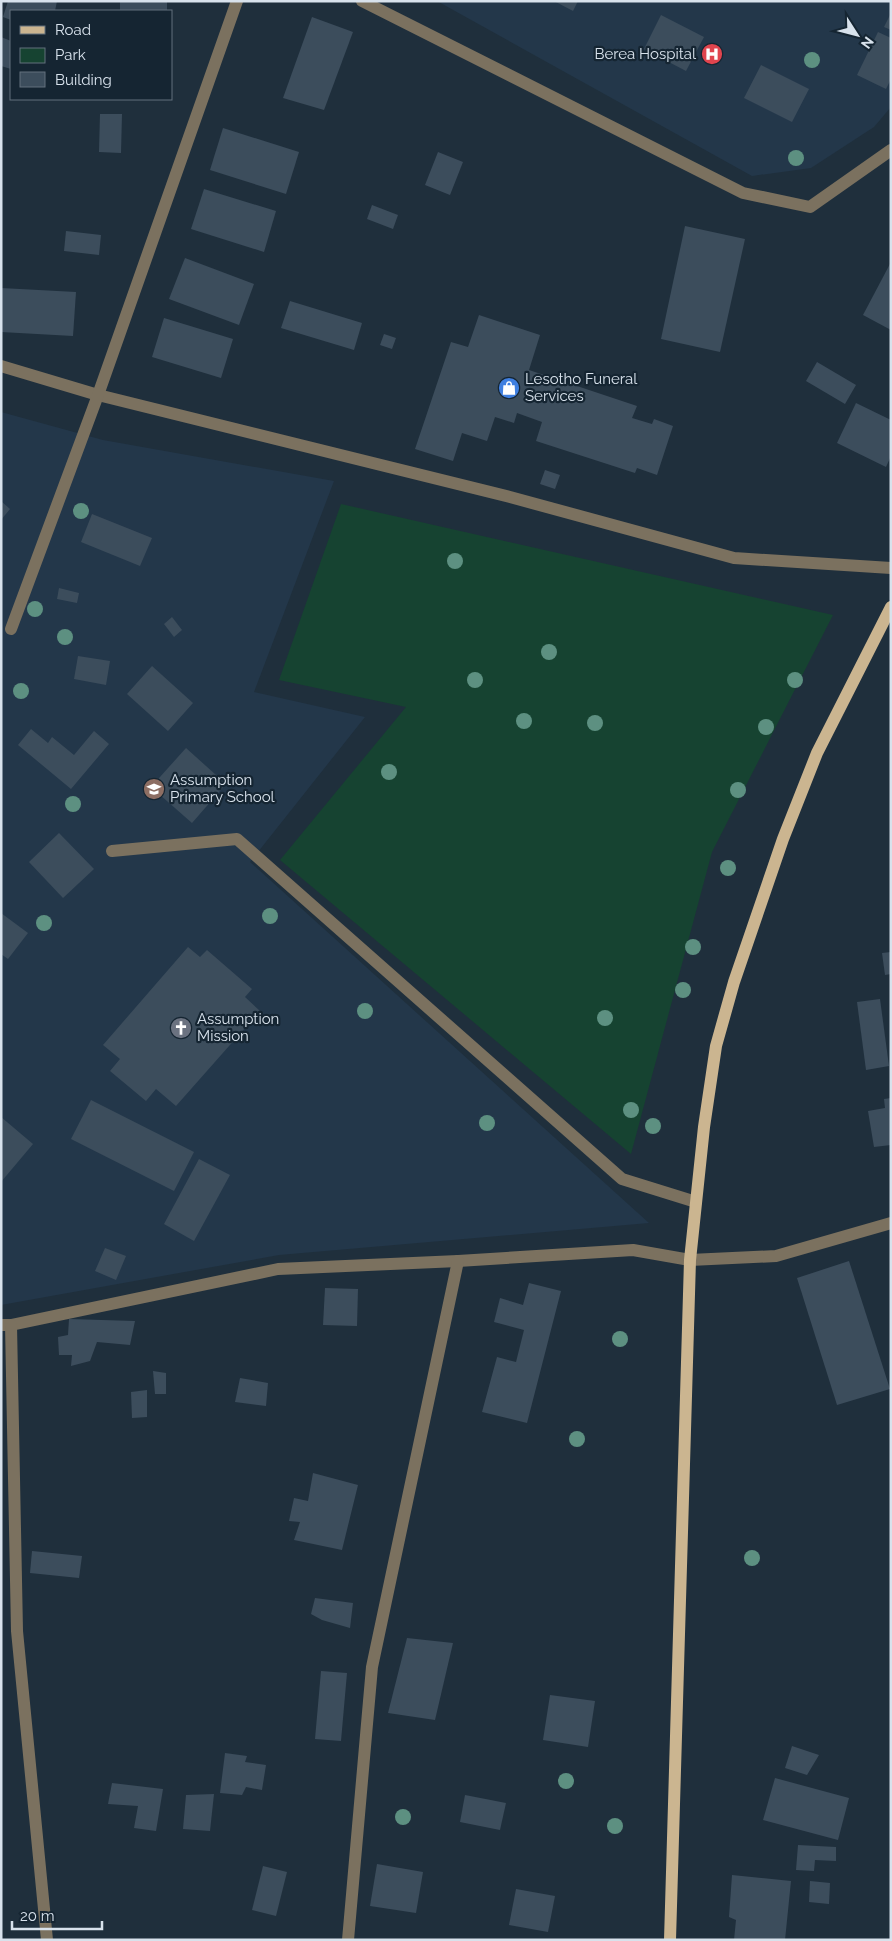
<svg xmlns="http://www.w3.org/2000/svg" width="892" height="1941" viewBox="0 0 892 1941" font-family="Raleway,sans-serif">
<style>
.built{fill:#23374a}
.green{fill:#164331}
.building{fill:#3c4d5c}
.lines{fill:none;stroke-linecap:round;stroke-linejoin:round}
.minor{stroke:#7b715f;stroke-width:12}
.major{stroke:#cbb590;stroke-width:12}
.tree{fill:#5d9081}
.labels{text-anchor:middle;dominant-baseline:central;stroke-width:4.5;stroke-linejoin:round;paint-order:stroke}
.poi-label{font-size:15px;fill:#d8e2ec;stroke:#152532;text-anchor:start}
</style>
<rect width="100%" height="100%" fill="#1f2f3c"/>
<g class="built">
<polygon points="437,1 891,1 891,107 874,127 811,168 752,176"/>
<polygon points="1,412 103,440 334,481 254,692 365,717 250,862 649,1223 279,1255 1,1305"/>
</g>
<polygon class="green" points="341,504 833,615 712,852 631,1154 280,860 406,707 279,680"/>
<g class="building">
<polygon points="8,1 57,1 55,11 11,11 11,20 3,17"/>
<rect x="120" y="1" width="47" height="10"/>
<polygon points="554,1 578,1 573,11"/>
<polygon points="891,13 891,30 884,27"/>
<polygon points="661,15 704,37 686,71 644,49"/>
<polygon points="312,17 353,32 324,110 283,98"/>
<polygon points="878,32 891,38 891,79 886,89 857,75"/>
<polygon points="1,37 11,41 11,69 1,66"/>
<polygon points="761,65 809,89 792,122 744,98"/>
<polygon points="100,114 122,114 121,153 99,152"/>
<polygon points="223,128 299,152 286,194 210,170"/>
<polygon points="438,152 463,162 450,195 425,185"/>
<polygon points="204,189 276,211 264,252 191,229"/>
<polygon points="372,205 398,215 393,229 367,219"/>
<polygon points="685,226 745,239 720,352 661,339"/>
<polygon points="66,231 101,235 99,255 64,251"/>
<polygon points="185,258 254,284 239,325 169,299"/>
<polygon points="891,262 891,330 863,315"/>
<polygon points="1,288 76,292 73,336 1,332"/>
<polygon points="290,301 362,323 354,350 281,328"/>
<polygon points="479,315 540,335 529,370 637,406 632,418 652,424 654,419 673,426 657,475 637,468 635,473 536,441 542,422 517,413 514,423 495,417 487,441 462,433 453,461 415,449 451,342 468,347"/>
<polygon points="164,318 233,339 221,378 152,357"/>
<polygon points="384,334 396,338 392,349 380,345"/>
<polygon points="817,362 856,385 845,404 806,381"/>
<polygon points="856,403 891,420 891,456 886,467 837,443"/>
<polygon points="545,470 560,475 555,489 540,484"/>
<polygon points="1,501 10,509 1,520"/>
<polygon points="92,514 152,538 140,566 81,542"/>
<polygon points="59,588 79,593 77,603 57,599"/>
<polygon points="172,617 182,630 174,637 164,624"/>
<polygon points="78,656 110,661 106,685 74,679"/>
<polygon points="152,666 193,703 168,731 127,694"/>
<polygon points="31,729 48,743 52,737 74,755 94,731 109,744 71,789 18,745"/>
<polygon points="186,748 226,784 192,823 151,787"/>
<polygon points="59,833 94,869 63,898 29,862"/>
<polygon points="1,913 28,933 8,959 1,954"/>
<polygon points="188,947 200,957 207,950 252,989 245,997 260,1011 176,1106 156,1089 146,1101 110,1071 120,1059 103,1045"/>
<polygon points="891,952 891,974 885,975 882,953"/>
<polygon points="880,999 889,1066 866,1070 857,1002"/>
<polygon points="891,1098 891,1145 874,1147 868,1111 885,1108 884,1099"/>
<polygon points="91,1100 194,1152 174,1191 71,1139"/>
<polygon points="1,1117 33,1144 1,1182"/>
<polygon points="199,1159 230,1175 194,1241 164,1224"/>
<polygon points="105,1248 126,1256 116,1280 95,1271"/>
<polygon points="849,1261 890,1389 837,1405 797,1278"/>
<polygon points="529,1283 561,1291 527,1423 482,1412 497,1357 516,1362 524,1330 494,1322 500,1298 523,1305"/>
<polygon points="325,1288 358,1289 357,1326 323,1325"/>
<polygon points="69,1319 135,1321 130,1345 97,1342 90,1361 71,1366 72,1355 59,1355 58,1337 68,1335"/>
<polygon points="153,1371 166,1373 166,1394 155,1394"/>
<polygon points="240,1378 268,1383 266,1406 235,1402"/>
<polygon points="147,1390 147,1417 132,1418 131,1392"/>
<polygon points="313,1473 358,1485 342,1550 294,1540 300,1522 289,1521 294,1498 308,1501"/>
<polygon points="32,1551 82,1556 79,1578 30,1573"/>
<polygon points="315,1598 353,1603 350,1628 322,1620 311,1614"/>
<polygon points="407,1638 453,1643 435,1720 388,1713"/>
<polygon points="321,1671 347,1673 341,1741 315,1739"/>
<polygon points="550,1695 595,1701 588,1747 543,1740"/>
<polygon points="792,1746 819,1755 807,1775 785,1768"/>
<polygon points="225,1753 247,1756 245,1762 266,1765 262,1790 246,1787 242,1795 220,1793"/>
<polygon points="775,1778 849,1798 838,1840 763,1820"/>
<polygon points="112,1783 163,1789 156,1831 134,1828 138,1806 108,1804"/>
<polygon points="214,1794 210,1831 183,1829 186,1795"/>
<polygon points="465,1795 506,1803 500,1830 460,1822"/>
<polygon points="798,1845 836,1847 836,1861 815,1860 814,1871 796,1870"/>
<polygon points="377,1864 423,1872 416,1913 370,1906"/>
<polygon points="263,1866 287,1872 276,1916 252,1910"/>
<polygon points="732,1875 791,1881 785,1940 734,1940 736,1920 729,1917"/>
<polygon points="810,1881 830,1883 829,1904 809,1902"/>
<polygon points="516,1889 555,1896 548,1932 509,1925"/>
</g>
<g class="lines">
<g class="minor">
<polyline points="362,1 743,193 810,207 891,150"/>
<polyline points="1,366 98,395 510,497 734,558 891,568"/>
<polyline points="11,629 98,395 237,1"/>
<polyline points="112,851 237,839 622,1179 696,1202"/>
<polyline points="1,1325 11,1325 278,1269 458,1261 633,1250 690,1260 776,1256 891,1223"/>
<polyline points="11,1325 17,1631 47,1940"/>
<polyline points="348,1940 372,1667 458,1261"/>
</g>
<polyline class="major" points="670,1940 690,1260 704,1127 716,1046 734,982 783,839 817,753 891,607"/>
</g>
<g class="tree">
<circle cx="812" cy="60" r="8"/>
<circle cx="796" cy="158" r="8"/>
<circle cx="81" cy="511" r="8"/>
<circle cx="455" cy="561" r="8"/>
<circle cx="35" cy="609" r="8"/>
<circle cx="65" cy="637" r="8"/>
<circle cx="549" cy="652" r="8"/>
<circle cx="475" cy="680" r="8"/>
<circle cx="795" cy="680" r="8"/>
<circle cx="21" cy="691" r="8"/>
<circle cx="524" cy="721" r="8"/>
<circle cx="595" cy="723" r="8"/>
<circle cx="766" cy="727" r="8"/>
<circle cx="389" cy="772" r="8"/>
<circle cx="738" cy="790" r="8"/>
<circle cx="73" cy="804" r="8"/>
<circle cx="728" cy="868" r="8"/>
<circle cx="270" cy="916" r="8"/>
<circle cx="44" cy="923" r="8"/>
<circle cx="693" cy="947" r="8"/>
<circle cx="683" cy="990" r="8"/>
<circle cx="365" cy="1011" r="8"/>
<circle cx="605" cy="1018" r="8"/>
<circle cx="631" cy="1110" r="8"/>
<circle cx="487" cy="1123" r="8"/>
<circle cx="653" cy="1126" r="8"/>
<circle cx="620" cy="1339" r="8"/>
<circle cx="577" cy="1439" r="8"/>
<circle cx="752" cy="1558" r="8"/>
<circle cx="566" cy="1781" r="8"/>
<circle cx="403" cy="1817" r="8"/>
<circle cx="615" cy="1826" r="8"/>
</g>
<defs>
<g id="hospital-disc" transform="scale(1.125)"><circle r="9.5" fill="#e0444e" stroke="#152532"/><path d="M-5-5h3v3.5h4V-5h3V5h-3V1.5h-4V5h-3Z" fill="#fff"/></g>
<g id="shop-disc" transform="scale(1.125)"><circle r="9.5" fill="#3f7fe0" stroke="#152532"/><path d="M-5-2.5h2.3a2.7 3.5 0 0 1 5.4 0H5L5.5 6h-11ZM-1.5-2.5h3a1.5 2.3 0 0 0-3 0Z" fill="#fff"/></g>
<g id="school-disc" transform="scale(1.125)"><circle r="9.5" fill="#8d6e63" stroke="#152532"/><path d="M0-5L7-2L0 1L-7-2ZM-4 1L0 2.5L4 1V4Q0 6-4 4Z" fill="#fff"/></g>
<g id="church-disc" transform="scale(1.125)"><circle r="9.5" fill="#6b7280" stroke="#152532"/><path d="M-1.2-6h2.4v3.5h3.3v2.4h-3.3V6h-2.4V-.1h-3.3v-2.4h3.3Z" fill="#fff"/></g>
</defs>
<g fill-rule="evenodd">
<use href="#hospital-disc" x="712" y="54"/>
<use href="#shop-disc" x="509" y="388"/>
<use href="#school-disc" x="154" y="789"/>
<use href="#church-disc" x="181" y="1028"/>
</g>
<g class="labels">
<g class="poi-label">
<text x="696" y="54" text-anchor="end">Berea Hospital</text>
<text x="525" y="379">Lesotho Funeral<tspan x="525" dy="17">Services</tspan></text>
<text x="170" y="780">Assumption<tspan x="170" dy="17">Primary School</tspan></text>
<text x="197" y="1019">Assumption<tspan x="197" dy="17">Mission</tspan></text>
</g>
</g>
<rect width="892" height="1941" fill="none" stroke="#d8e2ec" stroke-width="5"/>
<rect x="10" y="10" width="162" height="90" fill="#152532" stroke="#63717c"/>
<rect x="20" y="26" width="25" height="8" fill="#cbb590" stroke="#63717c"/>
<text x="55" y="35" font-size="15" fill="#d8e2ec">Road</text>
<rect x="20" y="48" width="25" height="15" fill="#164331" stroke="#63717c"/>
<text x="55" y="60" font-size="15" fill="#d8e2ec">Park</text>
<rect x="20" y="72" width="25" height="15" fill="#3c4d5c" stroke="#63717c"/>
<text x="55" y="85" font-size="15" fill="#d8e2ec">Building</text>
<g transform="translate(857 35) rotate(126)" stroke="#152532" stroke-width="4" paint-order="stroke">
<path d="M0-4L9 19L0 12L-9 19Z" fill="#d8e2ec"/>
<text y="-8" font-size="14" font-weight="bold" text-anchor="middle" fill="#d8e2ec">N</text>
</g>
<path d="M12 1921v8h90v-8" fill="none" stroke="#d8e2ec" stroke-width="2.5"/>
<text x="20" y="1921" font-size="15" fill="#d8e2ec" stroke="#152532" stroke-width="4" paint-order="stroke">20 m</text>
</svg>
